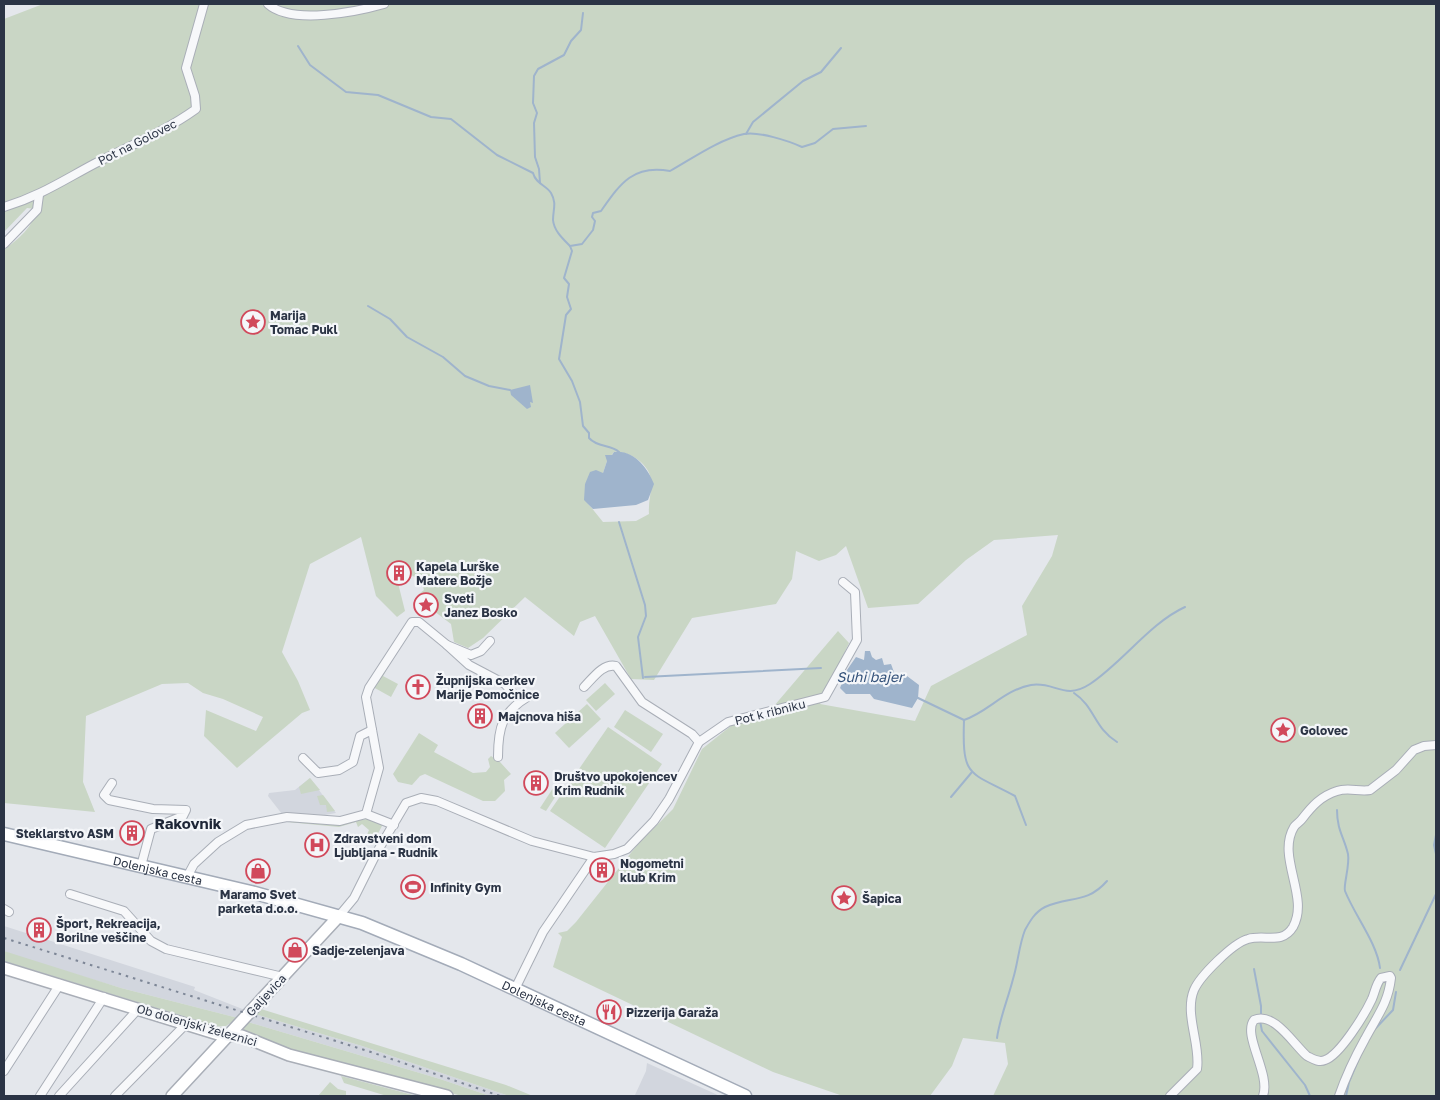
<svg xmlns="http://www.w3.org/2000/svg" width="1440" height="1100" viewBox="0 0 1440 1100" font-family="'Golos Text',sans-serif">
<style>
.built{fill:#d2d6de}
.green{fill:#c9d6c5;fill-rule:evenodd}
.water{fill:#9fb4cc}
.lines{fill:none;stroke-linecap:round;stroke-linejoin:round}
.stream{stroke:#9fb4cc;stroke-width:2}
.street-casing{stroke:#a9aeb7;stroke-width:10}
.secondary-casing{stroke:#a9aeb7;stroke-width:14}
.primary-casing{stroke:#a3abb8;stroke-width:15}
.street{stroke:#f7f8fa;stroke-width:8}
.secondary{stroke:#fff;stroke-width:11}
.primary{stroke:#fff;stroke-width:12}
.rail{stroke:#7d8696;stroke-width:2;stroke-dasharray:2.5 5;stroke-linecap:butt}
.labels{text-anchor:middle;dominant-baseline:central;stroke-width:4.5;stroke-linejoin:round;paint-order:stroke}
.street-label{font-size:12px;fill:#2b3445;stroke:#f4f6f9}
.poi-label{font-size:12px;font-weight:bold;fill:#2b3445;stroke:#f4f6f9;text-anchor:start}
.water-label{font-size:14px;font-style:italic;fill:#34527a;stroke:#f4f6f9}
.quarter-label{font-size:15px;font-weight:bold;fill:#1d2536;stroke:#f4f6f9}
</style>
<rect width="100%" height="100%" fill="#e4e7ec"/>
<g class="built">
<polygon points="310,778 336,813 325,815 282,814 268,796 269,793 295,790"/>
<polygon points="4,926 195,987 194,990 245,1010 238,1018 121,988 18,957 4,951"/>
<polygon points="255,1014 362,1046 509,1096 490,1096 440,1079 248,1022"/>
<polygon points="647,1063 720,1096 628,1096 635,1095 646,1071"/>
</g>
<g class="green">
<path d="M43,4H1436V1096H993L1008,1064L1005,1043L963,1038L952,1066L930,1096H843L773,1072L553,967L562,937L558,933L567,931L576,922L638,844L673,809L702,749L732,725L768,713L838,631L849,643L820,704L915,721L931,686L1027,635L1022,606L1052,556L1058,535L994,540L966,560L918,604L868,608L846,546L836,555L819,561L796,551L792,579L776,604L692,618L654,680L631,679L595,616L580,622L574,636L525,597L483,638L468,648L454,642L451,624L430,608L419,594L424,590L421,581L400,568L395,571L405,611L397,617L376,596L361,537L310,564L282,652L298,681L310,710L302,713L237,768L204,736L206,710L256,731L263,717L223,699L203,693L188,683L162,684L86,716L83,782L95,812L4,803V250C18,239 34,227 36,209L27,208L4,232V19ZM614,452C629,450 650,465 651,480C652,492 648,502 649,514L636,521L603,522L586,501L585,484L603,473L607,461Z"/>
<polygon points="384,671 386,671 383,676 398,684 391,697 373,687"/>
<polygon points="605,683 615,694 596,711 586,700"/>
<polygon points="587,704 601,719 569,748 555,733"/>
<polygon points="625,710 663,734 651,752 614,727"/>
<polygon points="608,727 662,764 605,848 550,811"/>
<polygon points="419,733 438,745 434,752 473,773 486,772 490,767 488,759 491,756 500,762 511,774 504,780 505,791 495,801 483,801 425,774 420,776 412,785 398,782 393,774"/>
<polygon points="310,778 320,790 301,794 299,787"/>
<polygon points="555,785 561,788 546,811 540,808"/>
<polygon points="323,795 335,811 327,812 326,805 320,805 317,796"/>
<polygon points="367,819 383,824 373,843 366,837 369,830 362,824 358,827 356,822 339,827 277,821 349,822"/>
<polygon points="4,951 121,988 238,1018 226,1026 214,1027 212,1025 4,961"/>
<polygon points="261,1009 506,1085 533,1096 509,1096 362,1046 255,1014"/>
<polygon points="248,1022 440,1079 490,1096 462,1096 291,1051 246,1034 243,1030"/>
<polygon points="341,1076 417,1096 387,1096 344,1083"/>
<polygon points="330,1082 338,1089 346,1091 346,1096 318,1096"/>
</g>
<g class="water">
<polygon points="530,385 533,403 530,402 531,407 527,409 511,395 510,390"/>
<path d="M614,452C633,449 648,468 654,484L648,500L636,505L593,509L584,500L585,484L590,472L596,470L603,473L607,461L605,455H612Z"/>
<polygon points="865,651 870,651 872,657 876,660 882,658 884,665 891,664 895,675 901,677 907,676 919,685 918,698 912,708 874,699 870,694 846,694 840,688 847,670 856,657 864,660"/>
</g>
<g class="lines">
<g class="stream">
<path d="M298,46L310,65L346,92L378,95L431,117L451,119L497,155L533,173C536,184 546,185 551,193C557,203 553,210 553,220C554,231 563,239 570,246"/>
<polyline points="746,134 753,122 803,81 821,72 841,48"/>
<polyline points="540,183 539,169 535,157 534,123 537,113 533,103 534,76 538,69 564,55 571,41 581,30 583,13"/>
<polyline points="368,306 390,319 407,337 443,357 465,376 489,386 510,390"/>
<path d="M619,452C610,444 598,448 589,438V433L583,426L580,402L572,381L559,359L566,315L571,309L567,297L569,284L564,278L572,251L570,246L582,244L593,230L595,221L592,217L593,213L601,211C620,184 633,164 670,171C693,158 718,140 744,134C758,131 789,141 802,147L815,143L833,129L866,126"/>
<polyline points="619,522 645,605 646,616 638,637 643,678"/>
<polyline points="645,677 821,668"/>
<path d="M1074,693C1095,707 1094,728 1117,742"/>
<path d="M916,697L964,720C988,712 1004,690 1031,685C1055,681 1064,701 1090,684C1123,662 1150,623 1185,607"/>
<path d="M964,720C962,779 969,771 1015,796L1026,825"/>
<polyline points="951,797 972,772"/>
<path d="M1337,810C1337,830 1344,837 1348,854C1350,866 1343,886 1345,891C1355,916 1377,943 1380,968"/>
<polyline points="1436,835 1434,845 1436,854"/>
<polyline points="1254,969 1261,1006 1261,1016"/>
<polyline points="1400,970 1436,894"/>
<polyline points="1260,1021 1262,1031 1305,1085 1310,1096"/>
<polyline points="1374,1030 1393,1010 1396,992"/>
<path d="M997,1038C1000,1017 1008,999 1013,979C1018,963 1019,945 1025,930C1030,921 1035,912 1045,907C1069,896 1087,904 1107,881"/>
<polyline points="1346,1096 1349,1082 1362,1051"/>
</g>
<g class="street-casing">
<g id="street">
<path d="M268,4C291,25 356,12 384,4"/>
<path d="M4,207C40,196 62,181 94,164C129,146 164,132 196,109L195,96L186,68L204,4"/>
<polyline points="4,244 37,210 39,195"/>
<polyline points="490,641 481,651 471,655 447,645 469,665 505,684 520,701"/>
<path d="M584,687C593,678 603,663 616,666L642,702L692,734L699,742"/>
<path d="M498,757C498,727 502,712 529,696"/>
<polyline points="303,758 318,773 339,770 353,762 360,736 372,730"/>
<polyline points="112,783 104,795 109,800 153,809 186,810 183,816 151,829 141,866"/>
<polyline points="366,814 379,768 366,697 369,688 412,622 419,622 447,645"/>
<polyline points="187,877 194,864 218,842 246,825 287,817 340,821 366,814 394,825"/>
<polyline points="70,894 124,911 151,941 166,949 283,977"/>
<polyline points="4,909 9,912"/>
<polyline points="339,916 354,898 377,852 406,803 421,798 437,801 532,841 594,857 614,854 627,849 654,821 669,799 699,742 728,722 825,697 857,640 855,592 843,582"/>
<polyline points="515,989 543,932 594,857"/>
<polyline points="4,1071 60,984"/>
<polyline points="40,1096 104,997"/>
<polyline points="59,1096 139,1008"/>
<polyline points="115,1096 187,1023"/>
<path d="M1170,1096L1197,1069C1201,1045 1184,1014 1194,990C1200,976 1233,943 1248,939C1265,934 1282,945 1293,927C1310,897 1276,857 1294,827C1296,824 1300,822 1302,819C1312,806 1321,796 1337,791C1348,787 1359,792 1370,790L1396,770L1414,750L1424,746L1436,745"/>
<path d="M1263,1096C1271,1074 1242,1035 1254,1020C1274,1011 1294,1045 1307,1056C1313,1059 1319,1063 1325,1060C1340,1055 1365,1014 1372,999C1375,992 1376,984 1381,978L1390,976L1391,978C1388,1004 1377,1016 1365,1039C1355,1057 1346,1076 1339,1096"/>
</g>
</g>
<g class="secondary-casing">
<g id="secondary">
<polyline points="4,968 218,1034 242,1036 289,1055 447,1096"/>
<polyline points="172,1096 339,916"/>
</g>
</g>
<g class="primary-casing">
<g id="primary">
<path id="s1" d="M4,834L251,892L362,923L461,964L745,1096"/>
</g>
</g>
<use href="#street" class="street"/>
<use href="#secondary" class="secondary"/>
<use href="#primary" class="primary"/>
<polyline class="rail" points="4,938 368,1051 500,1096"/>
</g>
<defs>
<g id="sight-ring" transform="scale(1.25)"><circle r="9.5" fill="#f4f6f9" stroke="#d1495b" stroke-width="1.5"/><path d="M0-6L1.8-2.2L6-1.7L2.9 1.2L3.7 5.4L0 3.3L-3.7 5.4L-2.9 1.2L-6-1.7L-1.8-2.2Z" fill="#d1495b"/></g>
<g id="building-ring" transform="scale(1.25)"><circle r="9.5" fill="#f4f6f9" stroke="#d1495b" stroke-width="1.5"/><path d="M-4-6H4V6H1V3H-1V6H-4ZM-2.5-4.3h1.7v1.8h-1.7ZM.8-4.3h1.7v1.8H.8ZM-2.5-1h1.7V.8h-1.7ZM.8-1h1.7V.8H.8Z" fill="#d1495b"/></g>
<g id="church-ring" transform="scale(1.25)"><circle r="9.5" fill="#f4f6f9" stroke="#d1495b" stroke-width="1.5"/><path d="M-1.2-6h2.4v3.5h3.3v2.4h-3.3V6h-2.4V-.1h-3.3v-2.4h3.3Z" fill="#d1495b"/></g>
<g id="hospital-ring" transform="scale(1.25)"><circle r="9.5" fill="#f4f6f9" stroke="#d1495b" stroke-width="1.5"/><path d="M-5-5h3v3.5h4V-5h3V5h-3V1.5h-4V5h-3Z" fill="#d1495b"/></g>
<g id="shop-ring" transform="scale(1.25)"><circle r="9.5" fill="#f4f6f9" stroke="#d1495b" stroke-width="1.5"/><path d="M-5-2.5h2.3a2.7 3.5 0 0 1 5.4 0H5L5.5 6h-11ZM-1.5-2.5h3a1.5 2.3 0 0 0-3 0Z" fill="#d1495b"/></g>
<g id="stadium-ring" transform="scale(1.25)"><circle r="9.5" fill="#f4f6f9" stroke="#d1495b" stroke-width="1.5"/><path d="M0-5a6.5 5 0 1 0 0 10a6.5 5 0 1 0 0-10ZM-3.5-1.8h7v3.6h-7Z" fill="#d1495b"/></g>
<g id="restaurant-ring" transform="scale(1.25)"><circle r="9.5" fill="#f4f6f9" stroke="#d1495b" stroke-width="1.5"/><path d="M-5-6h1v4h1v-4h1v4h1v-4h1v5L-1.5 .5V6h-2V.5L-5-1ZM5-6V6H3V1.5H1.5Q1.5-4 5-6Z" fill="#d1495b"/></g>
</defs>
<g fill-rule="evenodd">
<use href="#sight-ring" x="253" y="322"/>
<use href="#building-ring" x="399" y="573"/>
<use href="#sight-ring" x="426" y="605"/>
<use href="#church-ring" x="418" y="687"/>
<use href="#building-ring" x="480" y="716"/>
<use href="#sight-ring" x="1283" y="730"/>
<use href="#building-ring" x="536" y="783"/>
<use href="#building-ring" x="132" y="833"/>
<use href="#hospital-ring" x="317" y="845"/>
<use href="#building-ring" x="602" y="870"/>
<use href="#shop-ring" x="258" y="871"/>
<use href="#stadium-ring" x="413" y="887"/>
<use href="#sight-ring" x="844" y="898"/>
<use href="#building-ring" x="39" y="930"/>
<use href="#shop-ring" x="295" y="950"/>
<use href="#restaurant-ring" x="609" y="1012"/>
</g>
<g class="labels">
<g class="street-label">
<text transform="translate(137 142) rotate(-27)">Pot na Golovec</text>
<text transform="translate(770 712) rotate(-14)">Pot k ribniku</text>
<text stroke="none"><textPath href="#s1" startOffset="158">Dolenjska cesta</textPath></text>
<text transform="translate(266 995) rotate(-47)">Galjevica</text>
<text stroke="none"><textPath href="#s1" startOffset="568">Dolenjska cesta</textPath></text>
<text transform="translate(197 1025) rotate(16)">Ob dolenjski železnici</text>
</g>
<g class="poi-label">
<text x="270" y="315">Marija<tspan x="270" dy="14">Tomac Pukl</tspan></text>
<text x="416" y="566">Kapela Lurške<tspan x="416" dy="14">Matere Božje</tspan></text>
<text x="444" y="598">Sveti<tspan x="444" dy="14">Janez Bosko</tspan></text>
<text x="436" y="680">Župnijska cerkev<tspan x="436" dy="14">Marije Pomočnice</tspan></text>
<text x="498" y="716">Majcnova hiša</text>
<text x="1300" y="730">Golovec</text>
<text x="554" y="776">Društvo upokojencev<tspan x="554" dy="14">Krim Rudnik</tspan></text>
<text x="114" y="833" text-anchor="end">Steklarstvo ASM</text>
<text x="334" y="838">Zdravstveni dom<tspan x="334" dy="14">Ljubljana - Rudnik</tspan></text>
<text x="620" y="863">Nogometni<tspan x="620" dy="14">klub Krim</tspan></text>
<text x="430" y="887">Infinity Gym</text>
<text x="258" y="894" text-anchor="middle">Maramo Svet<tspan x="258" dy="14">parketa d.o.o.</tspan></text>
<text x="862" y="898">Šapica</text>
<text x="56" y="923">Šport, Rekreacija,<tspan x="56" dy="14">Borilne veščine</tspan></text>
<text x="312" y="950">Sadje-zelenjava</text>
<text x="626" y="1012">Pizzerija Garaža</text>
</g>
<g class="water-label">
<text x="870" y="676">Suhi bajer</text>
</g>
<g class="quarter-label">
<text x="188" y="823">Rakovnik</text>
</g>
</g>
<rect width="1440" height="1100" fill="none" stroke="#2b3445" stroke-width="10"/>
</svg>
